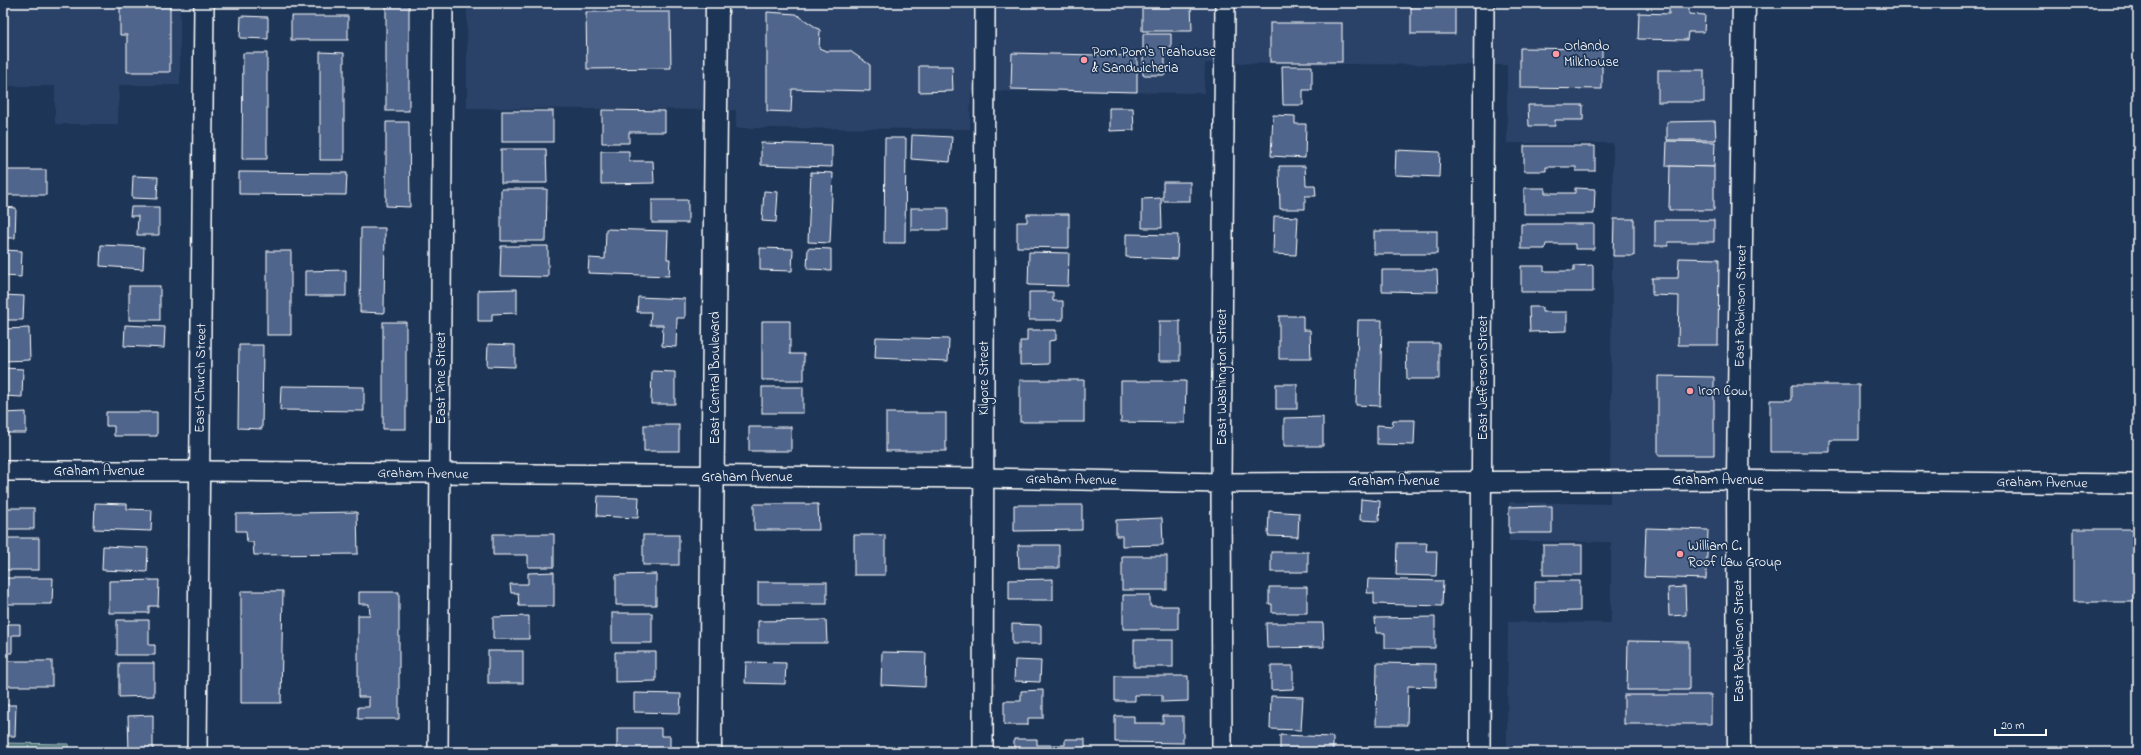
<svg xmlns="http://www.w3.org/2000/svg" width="2141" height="755" viewBox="0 0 2141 755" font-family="'Indie Flower',sans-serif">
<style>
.built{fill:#2c4367}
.green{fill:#4e777b;stroke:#a6bbbd}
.building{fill:#4f658b;stroke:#fff}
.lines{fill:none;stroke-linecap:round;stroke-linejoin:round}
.street-casing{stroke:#fff;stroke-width:22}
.secondary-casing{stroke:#fff;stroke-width:25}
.street{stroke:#1d3557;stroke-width:19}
.secondary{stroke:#1d3557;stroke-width:22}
.poi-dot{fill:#ff9aa2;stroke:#1d3557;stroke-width:1.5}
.labels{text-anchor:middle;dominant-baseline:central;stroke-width:3.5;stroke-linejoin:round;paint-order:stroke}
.poi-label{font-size:14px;fill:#fff;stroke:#1d3557;text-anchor:start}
.street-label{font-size:14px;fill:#fff;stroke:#1d3557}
</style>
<rect width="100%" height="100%" fill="#1d3557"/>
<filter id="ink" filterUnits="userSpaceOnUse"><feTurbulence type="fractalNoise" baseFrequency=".025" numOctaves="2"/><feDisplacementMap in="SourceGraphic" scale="8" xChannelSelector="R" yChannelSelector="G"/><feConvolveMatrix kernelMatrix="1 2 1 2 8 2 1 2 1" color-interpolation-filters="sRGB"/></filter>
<g filter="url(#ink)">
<g class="built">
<polygon points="3,3 180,3 180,85 119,85 118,124 55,124 55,86 3,86"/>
<polygon points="467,3 1741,3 1737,752 1507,752 1508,622 1611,623 1611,542 1509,541 1509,502 1610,504 1613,143 1507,143 1507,65 1205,63 1204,93 971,91 970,129 736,128 736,110 467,108"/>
</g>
<polygon class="green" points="3,743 69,744 69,752 3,752"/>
<g class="building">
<polygon points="120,3 170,3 170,72 127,72 127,35 120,35"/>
<polygon points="1142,3 1191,3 1192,31 1142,31"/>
<rect x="1411" y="3" width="44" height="31"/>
<polygon points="1669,3 1689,3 1689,14 1705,15 1704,32 1688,32 1687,40 1638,39 1639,13 1669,14"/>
<rect x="386" y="5" width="23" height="106"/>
<polygon points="586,12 670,12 671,68 587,69"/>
<polygon points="767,12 796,14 820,30 819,48 826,51 850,51 870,65 870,91 792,89 791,112 767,111"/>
<polygon points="241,16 268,17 268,39 240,38"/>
<rect x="291" y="16" width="57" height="24"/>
<rect x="1270" y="23" width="72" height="39"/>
<polygon points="1143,34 1171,34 1171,54 1165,54 1165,75 1143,75"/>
<polygon points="1520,48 1602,49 1602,89 1520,88"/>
<polygon points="320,52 344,53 344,160 320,160"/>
<polygon points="243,53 267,53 267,159 242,159"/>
<polygon points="1012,53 1137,56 1137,92 1011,89"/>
<polygon points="919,66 952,66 953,91 919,92"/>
<polygon points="1282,66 1312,66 1312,90 1303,90 1303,105 1283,105"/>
<rect x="1658" y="70" width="46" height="32"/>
<polygon points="1528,105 1583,105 1583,120 1555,120 1555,126 1529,126"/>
<polygon points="1109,108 1133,108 1134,130 1109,131"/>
<polygon points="602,110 665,111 665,132 629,132 629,143 602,143"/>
<rect x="502" y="111" width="51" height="31"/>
<polygon points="1273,115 1295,116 1295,124 1306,124 1305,158 1271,156"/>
<polygon points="1715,121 1716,140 1667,140 1667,122"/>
<polygon points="386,122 409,122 410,207 386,206"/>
<polygon points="912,135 952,137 950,162 911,159"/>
<polygon points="885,138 906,138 905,243 884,243"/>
<polygon points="1667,141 1715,142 1714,167 1666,166"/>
<polygon points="761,143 832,145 832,167 761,165"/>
<polygon points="1524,146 1595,146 1595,171 1576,171 1576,167 1546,167 1546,171 1524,171"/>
<polygon points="501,149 546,149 547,183 501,183"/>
<polygon points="1396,150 1440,152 1439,177 1395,175"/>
<polygon points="601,151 629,151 629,161 653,161 654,183 601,184"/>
<polygon points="1279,166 1305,166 1306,185 1315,185 1316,196 1305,196 1305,209 1280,209"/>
<polygon points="1670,166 1714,167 1714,210 1669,210"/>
<rect x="3" y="170" width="43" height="25"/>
<polygon points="239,172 347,173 346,195 239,194"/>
<polygon points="811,172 833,173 830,243 808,242"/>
<polygon points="133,176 158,177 157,199 132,198"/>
<rect x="1163" y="182" width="27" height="19"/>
<polygon points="1524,188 1545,188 1545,193 1575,193 1575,188 1595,189 1594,214 1524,214"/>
<polygon points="501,189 547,189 546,241 501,241"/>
<polygon points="764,191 778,192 776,222 762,221"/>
<polygon points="1161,198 1162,228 1142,228 1142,199"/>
<rect x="652" y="200" width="36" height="23"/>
<polygon points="3,207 16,208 15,238 3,238"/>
<polygon points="131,207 159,207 159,235 137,235 138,216 130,216"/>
<rect x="911" y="208" width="37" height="22"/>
<polygon points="1027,214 1069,214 1069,248 1017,247 1017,222 1027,222"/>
<polygon points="1274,216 1298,217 1296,255 1273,254"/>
<polygon points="1614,219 1634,219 1634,256 1613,256"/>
<polygon points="1655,220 1714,220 1714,242 1668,242 1668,246 1655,246"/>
<polygon points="1521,224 1594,224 1594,249 1575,249 1575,244 1546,244 1545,249 1521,249"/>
<polygon points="361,228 385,228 384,313 360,312"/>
<polygon points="606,229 668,231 667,259 670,259 669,276 588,273 589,258 605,259"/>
<rect x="1374" y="231" width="63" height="23"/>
<polygon points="1126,234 1178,235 1177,259 1126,257"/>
<polygon points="101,245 144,247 143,269 100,266"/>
<polygon points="501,246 548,246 548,277 500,276"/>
<polygon points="760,248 793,249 792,271 760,270"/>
<polygon points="808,248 831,249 831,270 807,269"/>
<polygon points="3,250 22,251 21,277 3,276"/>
<rect x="267" y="251" width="24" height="84"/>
<polygon points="1029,252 1069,253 1068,286 1028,285"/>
<polygon points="1679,258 1719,259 1718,345 1678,345 1679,296 1652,295 1652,278 1678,278"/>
<polygon points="1593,265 1593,292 1521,292 1521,266 1544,266 1544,271 1574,271 1574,266"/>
<polygon points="346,270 346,296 305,296 305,271"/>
<polygon points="1382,270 1437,270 1438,292 1382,291"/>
<rect x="129" y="286" width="31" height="34"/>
<polygon points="517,289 517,313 492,314 492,321 478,321 478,290"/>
<polygon points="1029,292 1053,292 1053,301 1063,301 1063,320 1029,320"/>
<polygon points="3,295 24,296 23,320 3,320"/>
<polygon points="638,297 685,299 685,318 677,318 676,347 662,346 663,325 650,325 651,312 637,312"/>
<polygon points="1529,307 1542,307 1542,312 1567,312 1567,331 1530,332"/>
<polygon points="1279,316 1303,316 1303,330 1310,330 1311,359 1279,359"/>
<polygon points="1358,320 1382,320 1380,406 1356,405"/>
<polygon points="762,321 790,321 790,354 804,354 804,380 762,380"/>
<rect x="1159" y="321" width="21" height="40"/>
<rect x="383" y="322" width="23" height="107"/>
<polygon points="125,325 165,327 164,348 124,346"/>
<polygon points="29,328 30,360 3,361 3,329"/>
<polygon points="1027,330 1056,330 1056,340 1049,341 1049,364 1020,365 1020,341 1027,341"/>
<polygon points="876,337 949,339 948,361 875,358"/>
<polygon points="1406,343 1439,343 1439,379 1407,379"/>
<polygon points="488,344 515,345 515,367 487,366"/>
<polygon points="239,345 263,345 262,429 238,428"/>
<polygon points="3,368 23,369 22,397 3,396"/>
<polygon points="652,371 675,372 675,404 651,404"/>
<polygon points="1658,376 1714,377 1714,455 1658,455"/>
<rect x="1020" y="380" width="64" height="42"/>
<polygon points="1121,381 1186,381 1185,423 1121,422"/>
<rect x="1276" y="384" width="21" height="25"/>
<polygon points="1792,385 1859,385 1859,440 1830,440 1830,452 1770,452 1770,400 1792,400"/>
<polygon points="281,386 364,387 364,411 280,410"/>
<rect x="762" y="387" width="41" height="26"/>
<polygon points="26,412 26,433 3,433 3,413"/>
<polygon points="106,412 157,412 157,436 114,436 114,426 106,426"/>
<rect x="886" y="413" width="60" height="38"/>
<polygon points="1323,417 1323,446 1284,446 1284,418"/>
<polygon points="1393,420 1415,420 1414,445 1377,444 1377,425 1392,426"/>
<rect x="644" y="425" width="35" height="26"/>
<rect x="749" y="427" width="42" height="24"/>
<polygon points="598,496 639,497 638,518 597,516"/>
<polygon points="1361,499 1380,501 1379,521 1360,520"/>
<polygon points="95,503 127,504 127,509 152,510 151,531 94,529"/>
<polygon points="754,504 818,504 819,530 754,530"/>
<polygon points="1014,505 1082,505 1082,530 1014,531"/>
<polygon points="1552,506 1552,533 1509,533 1509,507"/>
<rect x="3" y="508" width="31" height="21"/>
<polygon points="1269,511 1299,513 1298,537 1268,536"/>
<polygon points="357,512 358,554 254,555 253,542 247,542 246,531 236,531 236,514"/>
<polygon points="1162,518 1163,545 1122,546 1122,536 1116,536 1116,520"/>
<polygon points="1646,528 1708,530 1706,579 1644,577"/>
<rect x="2073" y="529" width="65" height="73"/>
<polygon points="493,534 554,534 554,567 528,567 528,555 493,555"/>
<rect x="643" y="535" width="36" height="30"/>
<rect x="854" y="535" width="31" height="40"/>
<rect x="3" y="538" width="36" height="32"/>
<polygon points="1397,543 1427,543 1426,551 1437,551 1436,576 1396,575"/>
<polygon points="1018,545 1059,545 1059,568 1019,568"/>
<rect x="1543" y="545" width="39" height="30"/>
<polygon points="103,546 148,548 147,572 102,570"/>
<rect x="1271" y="552" width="37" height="20"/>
<rect x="1122" y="556" width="45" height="34"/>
<polygon points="554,572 554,606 519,606 518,593 511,593 510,584 528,584 528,573"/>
<polygon points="656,574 656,605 616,605 616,575"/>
<polygon points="3,578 53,578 52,604 3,604"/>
<polygon points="1053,579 1053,600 1009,600 1009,580"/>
<polygon points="1368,579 1443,581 1442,606 1374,604 1374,593 1367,593"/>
<polygon points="159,580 158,606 149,606 149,613 109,613 109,581"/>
<polygon points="1535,581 1580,581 1580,611 1535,612"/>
<rect x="758" y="582" width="69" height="22"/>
<polygon points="1269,587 1307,587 1307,613 1272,613 1272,604 1269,604"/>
<polygon points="1685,587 1686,615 1669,616 1668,588"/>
<polygon points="241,591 283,591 281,703 241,703"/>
<polygon points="359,592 399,592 399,719 358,719 358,707 369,707 369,697 358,697 358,615 370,615 369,604 359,604"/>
<polygon points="1123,595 1150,595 1150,606 1178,606 1178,629 1123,629"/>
<rect x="612" y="613" width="40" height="30"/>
<polygon points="529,616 529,639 493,639 493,617"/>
<polygon points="1435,617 1435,648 1385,648 1385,633 1376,633 1375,618"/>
<polygon points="117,620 149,620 149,645 155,645 155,655 117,655"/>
<polygon points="826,620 827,643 758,643 758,621"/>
<polygon points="1266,623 1323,623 1324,647 1267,648"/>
<polygon points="3,624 20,624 20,635 12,635 12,653 3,653"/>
<polygon points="1012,624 1041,625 1041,644 1012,644"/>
<rect x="1134" y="640" width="39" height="27"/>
<polygon points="1628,641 1689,642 1689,690 1627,690"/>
<rect x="488" y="651" width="35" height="32"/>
<polygon points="615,652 656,652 656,681 615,682"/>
<polygon points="882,652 926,653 925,687 881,685"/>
<polygon points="1015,660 1041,661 1040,682 1014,681"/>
<rect x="3" y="661" width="49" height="25"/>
<polygon points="746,662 786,663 785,684 745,683"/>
<polygon points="119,663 154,663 154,696 119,697"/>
<polygon points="1377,663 1436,664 1436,687 1408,686 1407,725 1376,725"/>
<polygon points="1271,666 1293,666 1293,689 1271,690"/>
<polygon points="1115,676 1188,676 1188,701 1162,702 1162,695 1135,695 1135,701 1115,701"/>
<polygon points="1043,690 1043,718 1028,718 1028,725 1004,725 1004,701 1021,701 1021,691"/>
<polygon points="634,693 681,694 680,713 634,712"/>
<rect x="1624" y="695" width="87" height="29"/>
<polygon points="1271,696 1303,697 1301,730 1270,729"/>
<polygon points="3,705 16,705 15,736 3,736"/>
<polygon points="153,715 153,752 129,752 128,716"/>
<polygon points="1115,716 1134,716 1134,723 1163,723 1163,716 1183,716 1183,743 1115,742"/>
<polygon points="617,728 661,728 661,736 670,736 670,752 617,752"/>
<polygon points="1280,735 1333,737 1333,752 1280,752"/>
<polygon points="1014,739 1037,739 1037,745 1065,745 1065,739 1085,739 1085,752 1014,752"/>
<rect x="1152" y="750" width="41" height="2"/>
<rect x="239" y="751" width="42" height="1"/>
</g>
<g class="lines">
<g class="street-casing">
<g id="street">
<polyline points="3,471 200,471 984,478 1221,483 1718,480 2138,484"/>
<polyline points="197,752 204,3"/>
<polyline points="438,752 443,3"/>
<polyline points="983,752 985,3"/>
<polyline points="1222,752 1221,483 1225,3"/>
<polyline points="1480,752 1484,3"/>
</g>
</g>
<g class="secondary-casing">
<g id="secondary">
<polyline points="710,752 717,3"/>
<polyline points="1739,752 1738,480 1744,3"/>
</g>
</g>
<use href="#street" class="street"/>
<use href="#secondary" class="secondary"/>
</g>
</g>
<g class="poi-dot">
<circle cx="1556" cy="54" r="4"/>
<circle cx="1084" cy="60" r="4"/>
<circle cx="1690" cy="391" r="4"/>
<circle cx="1680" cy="554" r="4"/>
</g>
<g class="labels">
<g class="poi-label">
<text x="1564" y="46">Orlando<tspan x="1564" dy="16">Milkhouse</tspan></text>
<text x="1092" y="52">Pom Pom's Teahouse<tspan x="1092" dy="16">&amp; Sandwicheria</tspan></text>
<text x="1698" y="391">Iron Cow</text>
<text x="1688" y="546">William C.<tspan x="1688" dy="16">Roof Law Group</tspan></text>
</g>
<g class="street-label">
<text transform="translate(1741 306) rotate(-89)">East Robinson Street</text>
<text transform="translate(1222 377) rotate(-90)">East Washington Street</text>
<text transform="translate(201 378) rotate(-89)">East Church Street</text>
<text transform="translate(441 378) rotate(-90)">East Pine Street</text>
<text transform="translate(715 378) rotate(-90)">East Central Boulevard</text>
<text transform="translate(984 378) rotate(-90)">Kilgore Street</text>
<text transform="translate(1483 378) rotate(-90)">East Jefferson Street</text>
<text x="99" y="471">Graham Avenue</text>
<text transform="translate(423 474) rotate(1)">Graham Avenue</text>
<text x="747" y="477">Graham Avenue</text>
<text transform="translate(1071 480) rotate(1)">Graham Avenue</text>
<text x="1718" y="480">Graham Avenue</text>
<text x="1394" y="481">Graham Avenue</text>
<text transform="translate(2042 483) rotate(1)">Graham Avenue</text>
<text transform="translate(1739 641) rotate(-90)">East Robinson Street</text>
</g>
</g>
<rect width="2141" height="755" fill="none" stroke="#1d3557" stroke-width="16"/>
<rect x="8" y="8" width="2125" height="739" fill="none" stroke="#fff" stroke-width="1.5" filter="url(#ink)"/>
<path d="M1995 729v6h51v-6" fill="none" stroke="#ffffff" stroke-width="2"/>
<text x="2001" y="729" font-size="12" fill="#ffffff" stroke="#1d3557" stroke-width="3" paint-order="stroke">20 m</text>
</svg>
